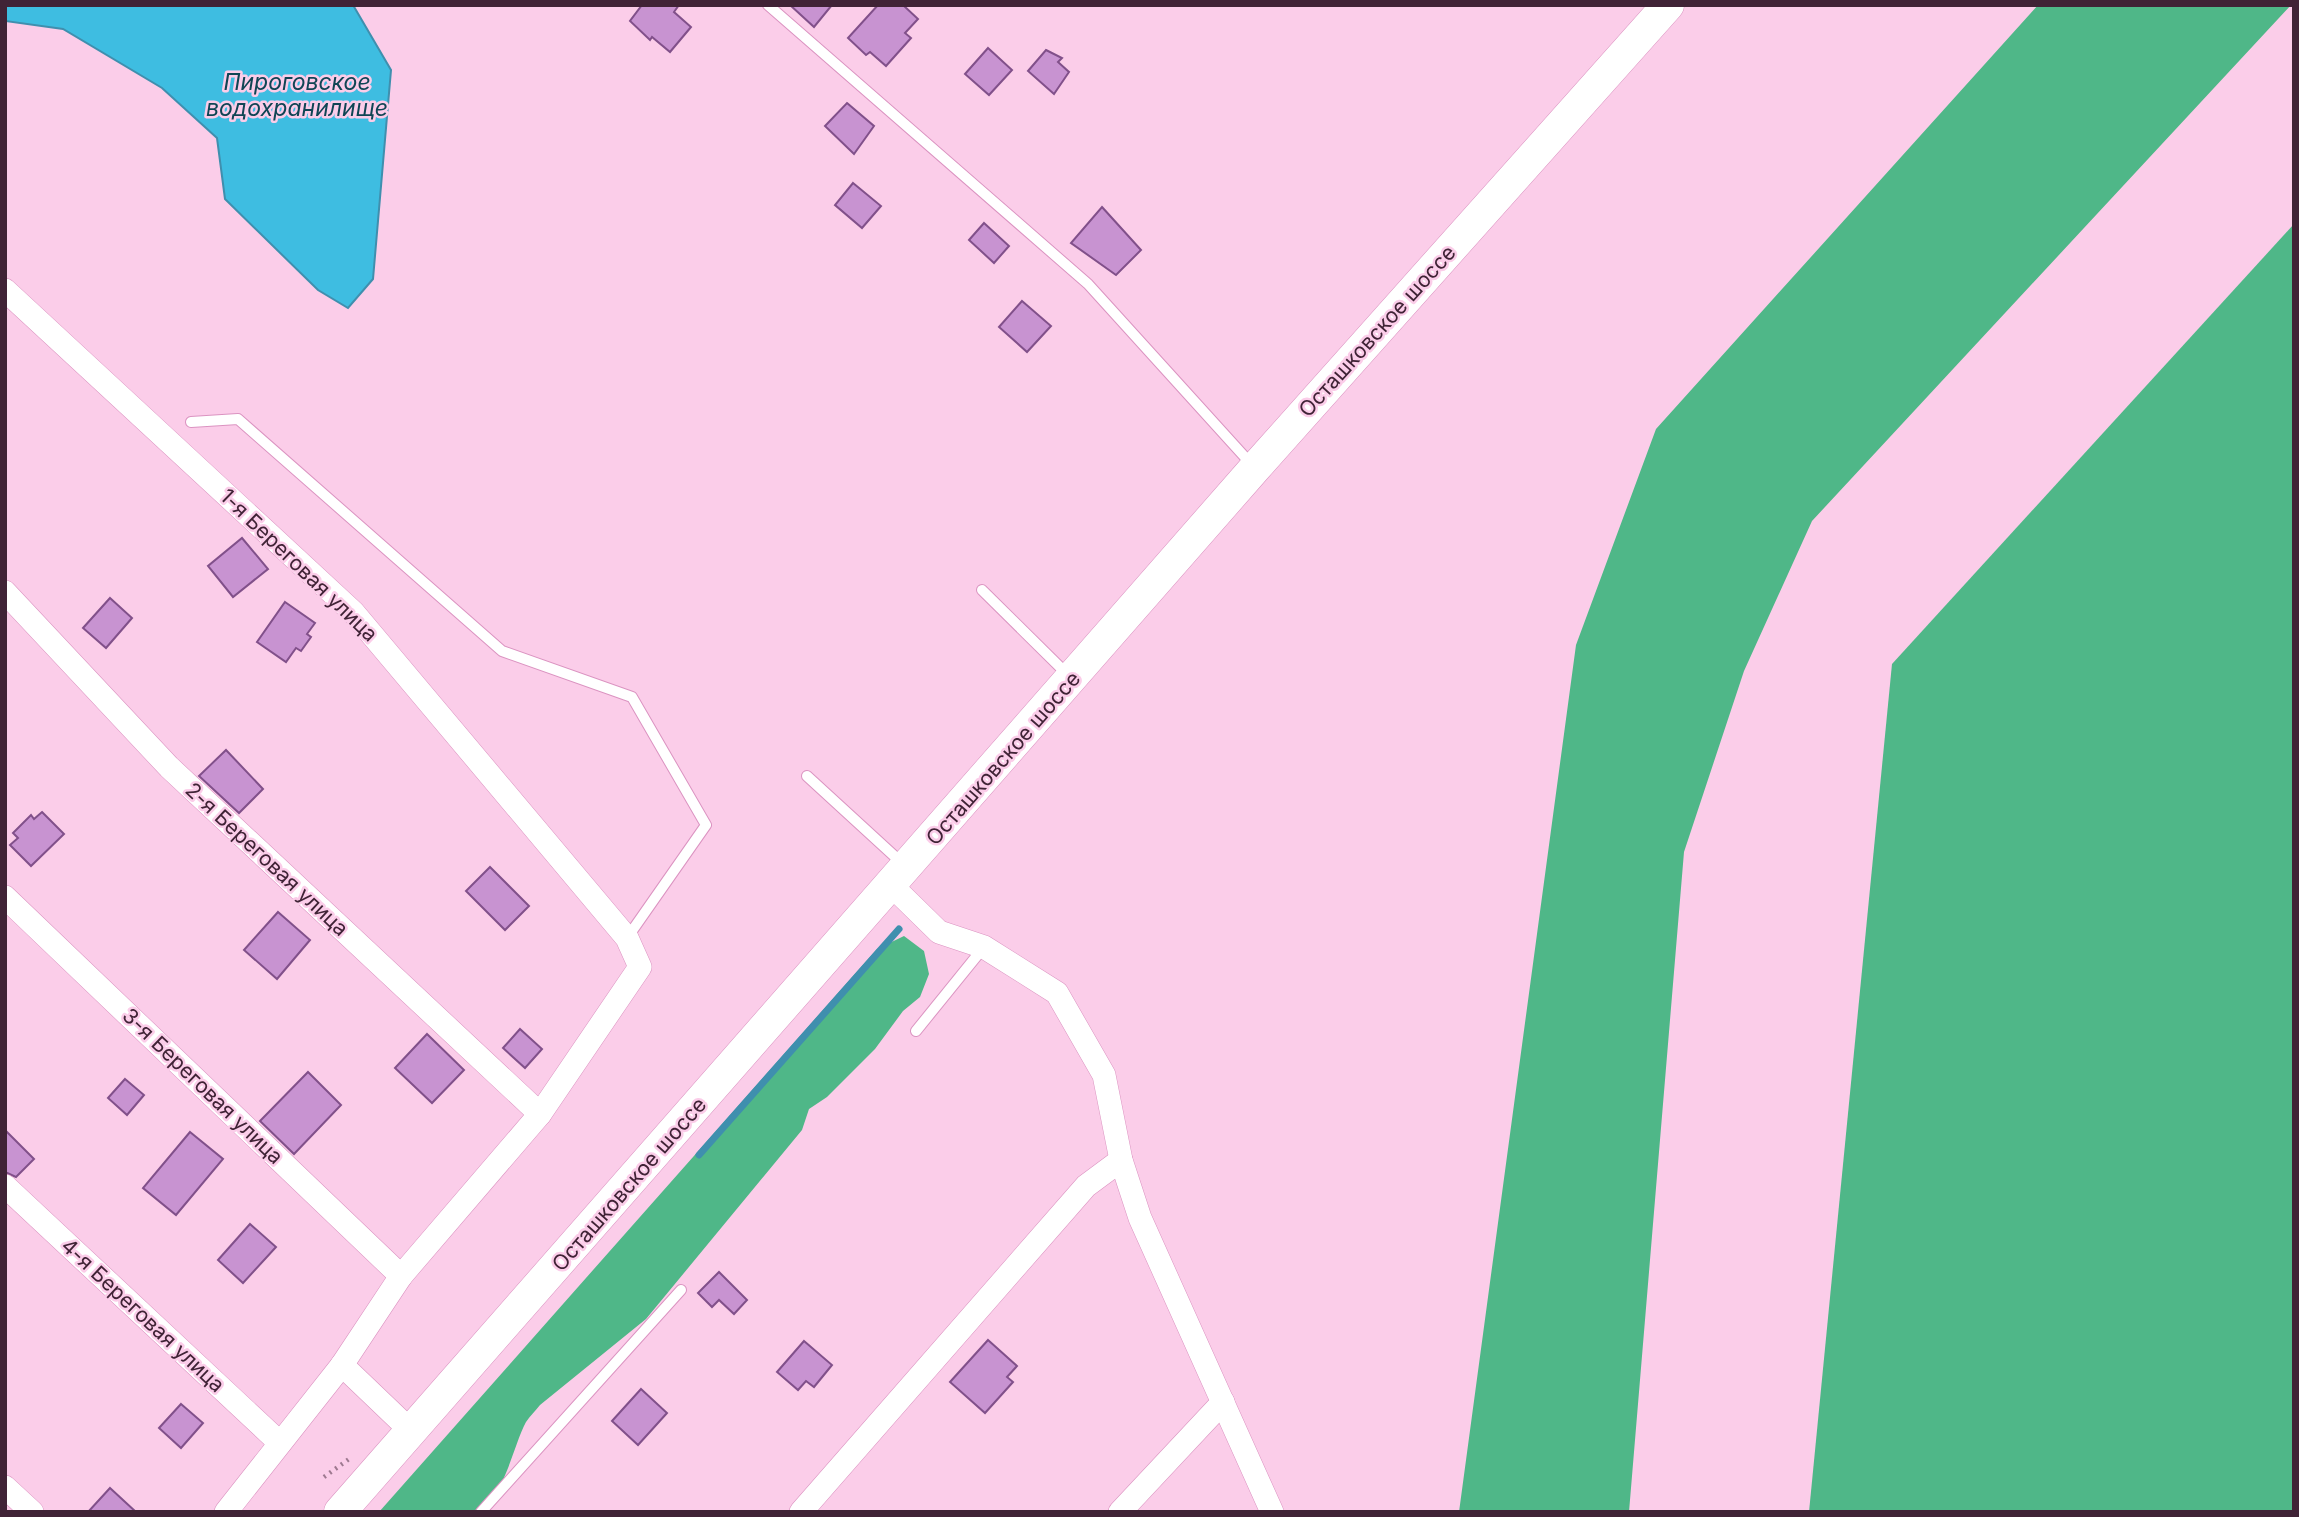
<svg xmlns="http://www.w3.org/2000/svg" width="2299" height="1517" viewBox="0 0 2299 1517" font-family="Inter,sans-serif">
<style>
.forest{fill:#4fb788}
.water{fill:#3ebde1;stroke:#3f8fae;stroke-width:2}
.lines{fill:none;stroke-linecap:round;stroke-linejoin:round}
.stream{stroke:#3f8fae;stroke-width:7}
.building{fill:#c893d1;stroke:#81508a;stroke-width:2}
.lane-casing{stroke:#db93c1;stroke-width:12}
.street-casing{stroke:#db93c1;stroke-width:24}
.secondary-casing{stroke:#db93c1;stroke-width:33}
.path{stroke:#9e7990;stroke-width:4.5;stroke-dasharray:2 5;stroke-linecap:butt}
.lane{stroke:#fff;stroke-width:10}
.street{stroke:#fff;stroke-width:23}
.secondary{stroke:#fff;stroke-width:32}
.labels{text-anchor:middle;dominant-baseline:central;stroke-width:5;stroke-linejoin:round;paint-order:stroke}
.street-label{font-size:21px;fill:#402336;stroke:#fbcde9}
.water-label{font-size:23px;font-style:italic;fill:#0f4554;stroke:#fbcde9}
</style>
<rect width="100%" height="100%" fill="#fbcde9"/>
<g class="forest">
<polygon points="2038,5 2291,5 1812,521 1744,671 1684,852 1629,1512 1459,1512 1576,645 1656,429"/>
<polygon points="2294,224 2294,1512 1809,1512 1892,664"/>
<path d="M904,936L924,951L929,974L920,997L903,1011L875,1049L827,1097L809,1109L802,1130L646,1319L540,1405C536,1410 530,1416 526,1422C512,1448 505,1498 476,1512H379L877,949Z"/>
</g>
<polygon class="water" points="5,5 353,5 391,70 373,279 348,308 318,290 225,199 217,138 162,88 63,29 5,21"/>
<g class="lines">
<polyline class="stream" points="699,1155 899,929"/>
</g>
<g class="building">
<polygon points="642,5 679,5 674,12 691,27 670,52 652,37 650,40 630,21"/>
<polygon points="790,5 832,5 814,27"/>
<polygon points="878,5 903,5 918,19 905,33 911,38 886,66 870,52 866,55 848,38"/>
<polygon points="988,48 1012,70 989,95 965,74"/>
<polygon points="1046,50 1062,58 1058,62 1069,72 1054,94 1028,71"/>
<polygon points="847,103 874,126 854,154 825,126"/>
<polygon points="853,183 881,206 862,228 835,205"/>
<polygon points="1102,207 1141,250 1116,275 1071,243"/>
<polygon points="984,223 1009,246 994,263 969,240"/>
<polygon points="1022,301 1051,326 1027,352 999,327"/>
<polygon points="242,538 268,569 233,597 208,566"/>
<polygon points="110,598 132,618 106,648 83,628"/>
<polygon points="285,602 315,623 307,634 311,637 301,651 296,648 286,662 257,642"/>
<polygon points="226,750 263,789 239,813 199,776"/>
<polygon points="42,812 64,834 31,866 10,845 18,838 13,833 31,815 34,819"/>
<polygon points="490,867 529,906 505,930 466,891"/>
<polygon points="278,912 310,940 277,979 244,950"/>
<polygon points="520,1029 542,1049 525,1068 503,1048"/>
<polygon points="427,1034 464,1070 432,1103 395,1068"/>
<polygon points="308,1072 341,1105 294,1154 260,1121"/>
<polygon points="125,1079 144,1095 127,1115 108,1098"/>
<polygon points="5,1130 34,1159 16,1177 5,1172"/>
<polygon points="190,1132 223,1159 176,1215 143,1188"/>
<polygon points="250,1224 276,1247 243,1283 218,1260"/>
<polygon points="719,1272 747,1300 734,1314 719,1300 712,1307 698,1293"/>
<polygon points="988,1340 1017,1366 1007,1377 1013,1382 985,1413 950,1382"/>
<polygon points="804,1341 832,1365 814,1387 806,1381 798,1390 777,1372"/>
<polygon points="641,1389 667,1413 638,1445 612,1421"/>
<polygon points="181,1404 203,1423 181,1448 159,1428"/>
<polygon points="110,1488 136,1512 88,1512"/>
</g>
<g class="lines">
<g class="lane-casing">
<g id="lane">
<polyline points="768,5 1088,284 1253,466"/>
<polyline points="191,422 238,419 502,651 632,697 706,825 627,938"/>
<polyline points="982,590 1070,677"/>
<polyline points="807,776 903,864"/>
<polyline points="916,1031 984,947"/>
<polyline points="481,1512 681,1290"/>
</g>
</g>
<g class="street-casing">
<g id="street">
<polyline points="5,290 353,612 627,938 640,967 540,1114 401,1276 342,1365 226,1512"/>
<polyline points="5,592 169,767 540,1114"/>
<polyline points="892,886 939,932 984,947 1057,993 1104,1075 1121,1160 1140,1218 1272,1512"/>
<polyline points="5,897 401,1276"/>
<polyline points="5,1186 280,1443"/>
<polyline points="342,1365 411,1431"/>
<polyline points="5,1487 32,1512"/>
<polyline points="801,1512 1086,1186 1121,1160"/>
<polyline points="1120,1512 1223,1402"/>
</g>
</g>
<g class="secondary-casing">
<polyline id="secondary" points="340,1512 1255,468 1668,5"/>
</g>
<polyline class="path" points="324,1477 349,1459"/>
<use href="#lane" class="lane"/>
<use href="#street" class="street"/>
<use href="#secondary" class="secondary"/>
</g>
<g class="labels">
<g class="street-label">
<text transform="translate(1377 331) rotate(-48)">Осташковское шоссе</text>
<text transform="translate(299 565) rotate(44)">1-я Береговая улица</text>
<text transform="translate(1003 758) rotate(-49)">Осташковское шоссе</text>
<text transform="translate(267 859) rotate(43)">2-я Береговая улица</text>
<text transform="translate(203 1086) rotate(44)">3-я Береговая улица</text>
<text transform="translate(629 1184) rotate(-49)">Осташковское шоссе</text>
<text transform="translate(143 1315) rotate(43)">4-я Береговая улица</text>
</g>
<g class="water-label">
<text x="297" y="82">Пироговское<tspan x="297" dy="26">водохранилище</tspan></text>
</g>
</g>
<rect width="2299" height="1517" fill="none" stroke="#402336" stroke-width="14"/>
</svg>
